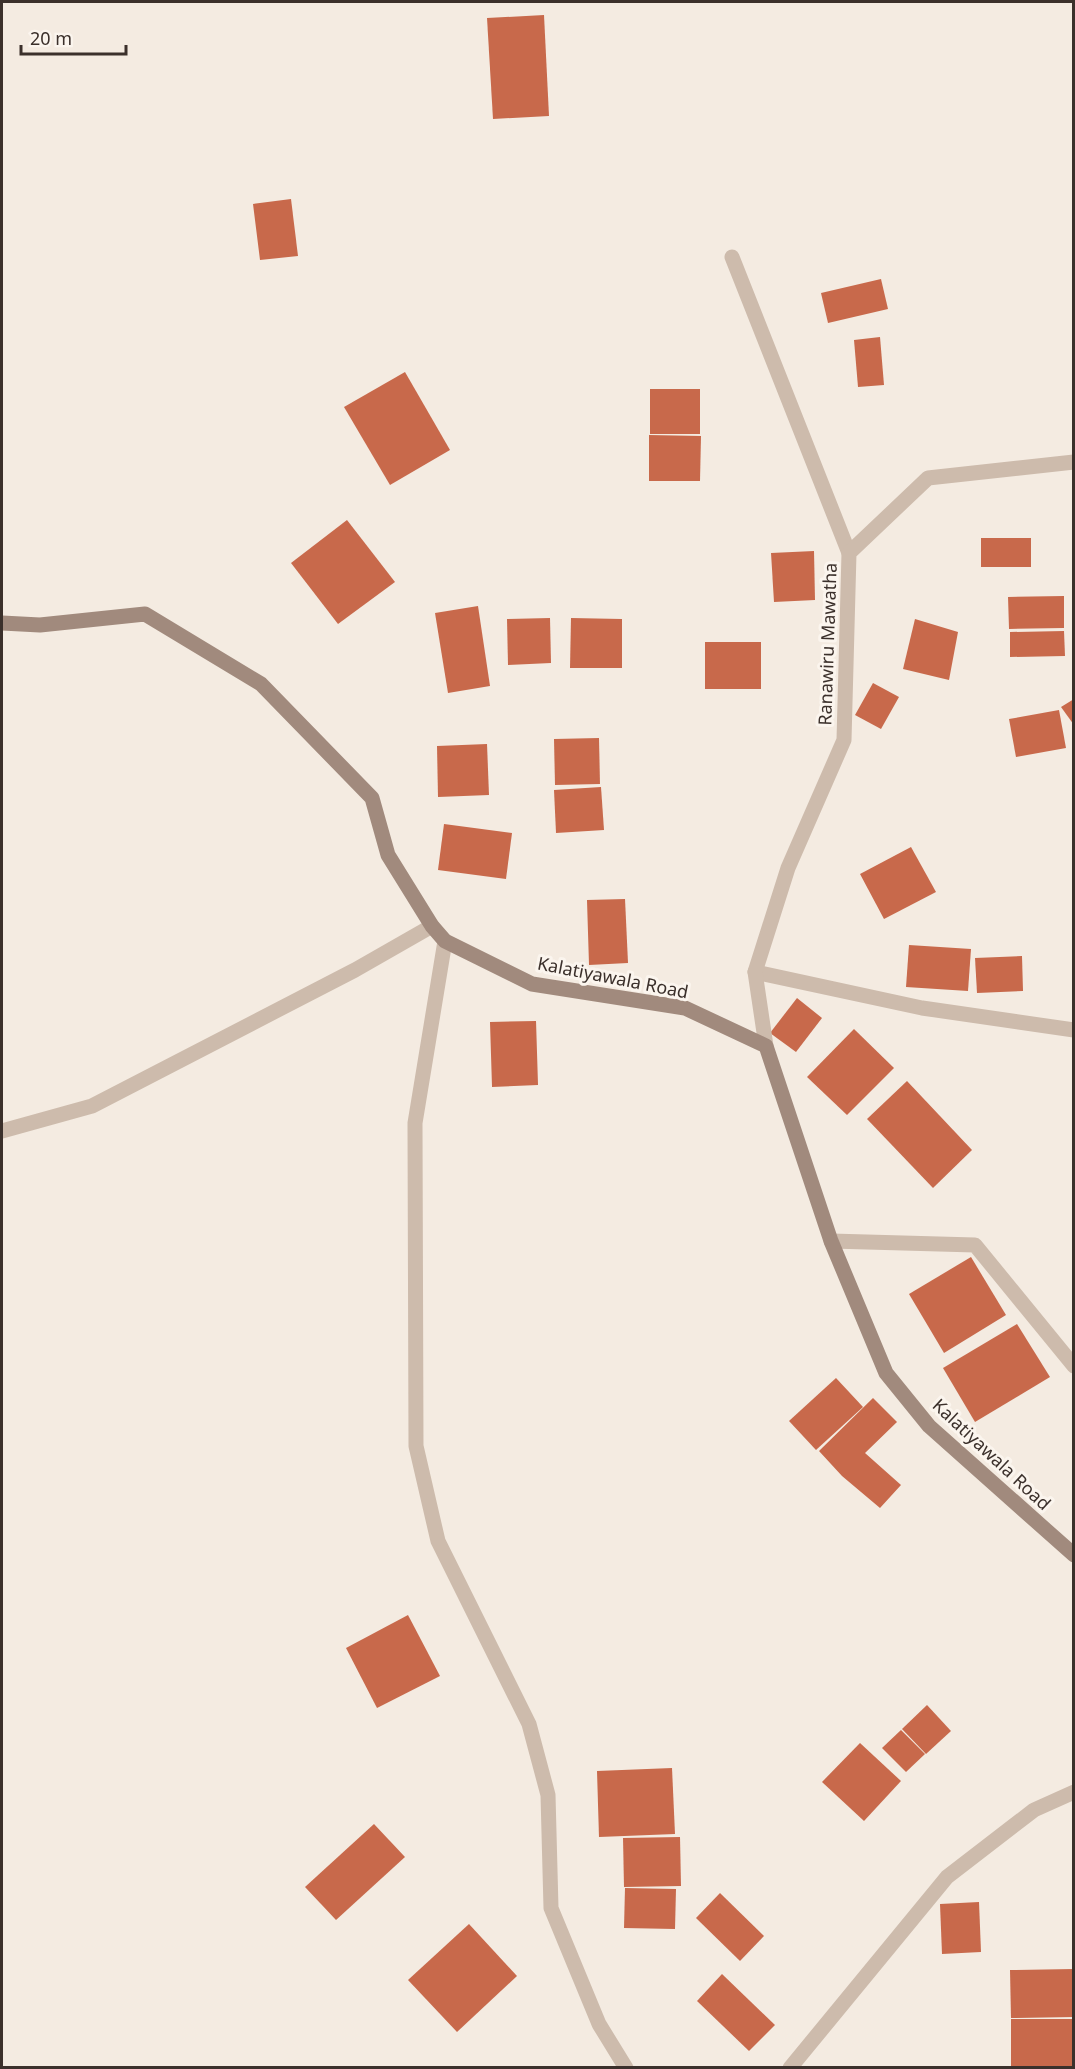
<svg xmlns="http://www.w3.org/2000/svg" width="1075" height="2069" viewBox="0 0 1075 2069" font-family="'Noto Sans',sans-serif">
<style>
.building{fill:#c8694b}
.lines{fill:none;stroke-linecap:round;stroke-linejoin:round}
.lane{stroke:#cdbbac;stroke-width:15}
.street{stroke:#cdbbac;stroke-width:15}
.secondary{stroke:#a18a7d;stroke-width:15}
.labels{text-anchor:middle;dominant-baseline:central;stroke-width:6;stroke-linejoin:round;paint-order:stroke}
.street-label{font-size:18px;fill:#3b302b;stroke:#fbf5ee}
</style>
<rect width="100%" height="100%" fill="#f4ebe1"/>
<g class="building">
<polygon points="544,15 549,116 493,119 487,18"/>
<polygon points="291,199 298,256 260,260 253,204"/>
<polygon points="881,279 888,309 828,323 821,293"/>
<polygon points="880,337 884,385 858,387 854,340"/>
<polygon points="405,372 450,450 390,485 344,407"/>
<rect x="650" y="389" width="50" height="45"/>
<polygon points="649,435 701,436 700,481 649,481"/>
<polygon points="347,520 395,582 338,624 291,563"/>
<rect x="981" y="538" width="50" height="29"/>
<polygon points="814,551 815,600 774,602 771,553"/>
<polygon points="1064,596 1064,628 1009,629 1008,597"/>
<polygon points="478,606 490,686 448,693 435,613"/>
<polygon points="550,618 551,663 508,665 507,619"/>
<polygon points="571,618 622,619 622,668 570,668"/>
<polygon points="915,619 958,632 949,680 903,669"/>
<polygon points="1064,631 1065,656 1010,657 1010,632"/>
<rect x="705" y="642" width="56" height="47"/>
<polygon points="873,683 899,697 881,729 855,715"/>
<polygon points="1074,699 1074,725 1061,707"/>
<polygon points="1059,710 1066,748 1016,757 1009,719"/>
<polygon points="599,738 600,784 555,785 554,739"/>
<polygon points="487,744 489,795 438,797 437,746"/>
<polygon points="601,787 604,830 556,833 554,790"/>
<polygon points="444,824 512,833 506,879 438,870"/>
<polygon points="911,847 936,892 884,919 860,874"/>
<polygon points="625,899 628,963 589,965 587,900"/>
<polygon points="909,945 971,949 968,991 906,987"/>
<polygon points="1022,956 1023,991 977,993 975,958"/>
<polygon points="797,998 822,1018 796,1052 770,1033"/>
<polygon points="536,1021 538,1085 492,1087 490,1022"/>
<polygon points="854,1029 894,1068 847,1115 807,1077"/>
<polygon points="907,1081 972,1150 933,1188 867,1119"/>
<polygon points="971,1257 1006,1315 944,1353 909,1294"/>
<polygon points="1017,1324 1050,1377 975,1422 943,1368"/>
<polygon points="836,1378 863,1407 816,1450 789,1421"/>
<polygon points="873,1398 897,1422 865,1453 901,1485 880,1508 842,1476 819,1451"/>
<polygon points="408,1615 440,1676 377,1708 346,1648"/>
<polygon points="927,1705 951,1731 926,1754 902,1729"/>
<polygon points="901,1730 925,1754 906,1772 882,1748"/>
<polygon points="860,1743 901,1781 864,1821 822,1782"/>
<polygon points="672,1768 675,1834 599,1837 597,1771"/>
<polygon points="374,1824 405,1857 336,1920 305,1887"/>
<polygon points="680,1837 681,1886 624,1887 623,1838"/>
<polygon points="625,1888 676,1889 675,1929 624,1928"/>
<polygon points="720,1893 764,1936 740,1961 696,1918"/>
<polygon points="979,1902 981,1952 942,1954 940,1904"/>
<polygon points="469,1924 517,1976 457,2032 408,1980"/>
<polygon points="1074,1969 1074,2017 1011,2018 1010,1970"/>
<polygon points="722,1974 775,2025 749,2051 697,2001"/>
<rect x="1011" y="2019" width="63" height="49"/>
</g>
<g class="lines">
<g class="lane">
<polyline points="732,257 849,553"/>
<polyline points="2,1131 92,1106 355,970 432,926"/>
<polyline points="831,1241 975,1245 1074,1366"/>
</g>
<g class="street">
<polyline points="445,941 415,1123 416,1446 438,1541 529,1724 548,1795 551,1908 599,2024 626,2068"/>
<polyline points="755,972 922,1008 1074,1030"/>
<polyline points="766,1046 755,972 788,868 844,740 849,553 928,478 1074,462"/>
<polyline points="790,2068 947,1877 1034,1810 1074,1792"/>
</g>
<polyline class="secondary" points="2,623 40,625 145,614 261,684 372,798 388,855 432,926 445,941 532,984 685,1008 766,1046 831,1241 886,1373 929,1426 1074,1555"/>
</g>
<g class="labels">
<g class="street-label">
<text transform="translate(827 644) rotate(-88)">Ranawiru Mawatha</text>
<text transform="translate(613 977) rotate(11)">Kalatiyawala Road</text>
<text transform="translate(992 1454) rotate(43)">Kalatiyawala Road</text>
</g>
</g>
<rect width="1075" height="2069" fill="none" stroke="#3b302b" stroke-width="6"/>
<path d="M21 45v9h105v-9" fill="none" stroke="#3b302b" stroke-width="3"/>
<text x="30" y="45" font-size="18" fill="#3b302b" stroke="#fbf5ee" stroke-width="4.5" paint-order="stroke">20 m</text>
</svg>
